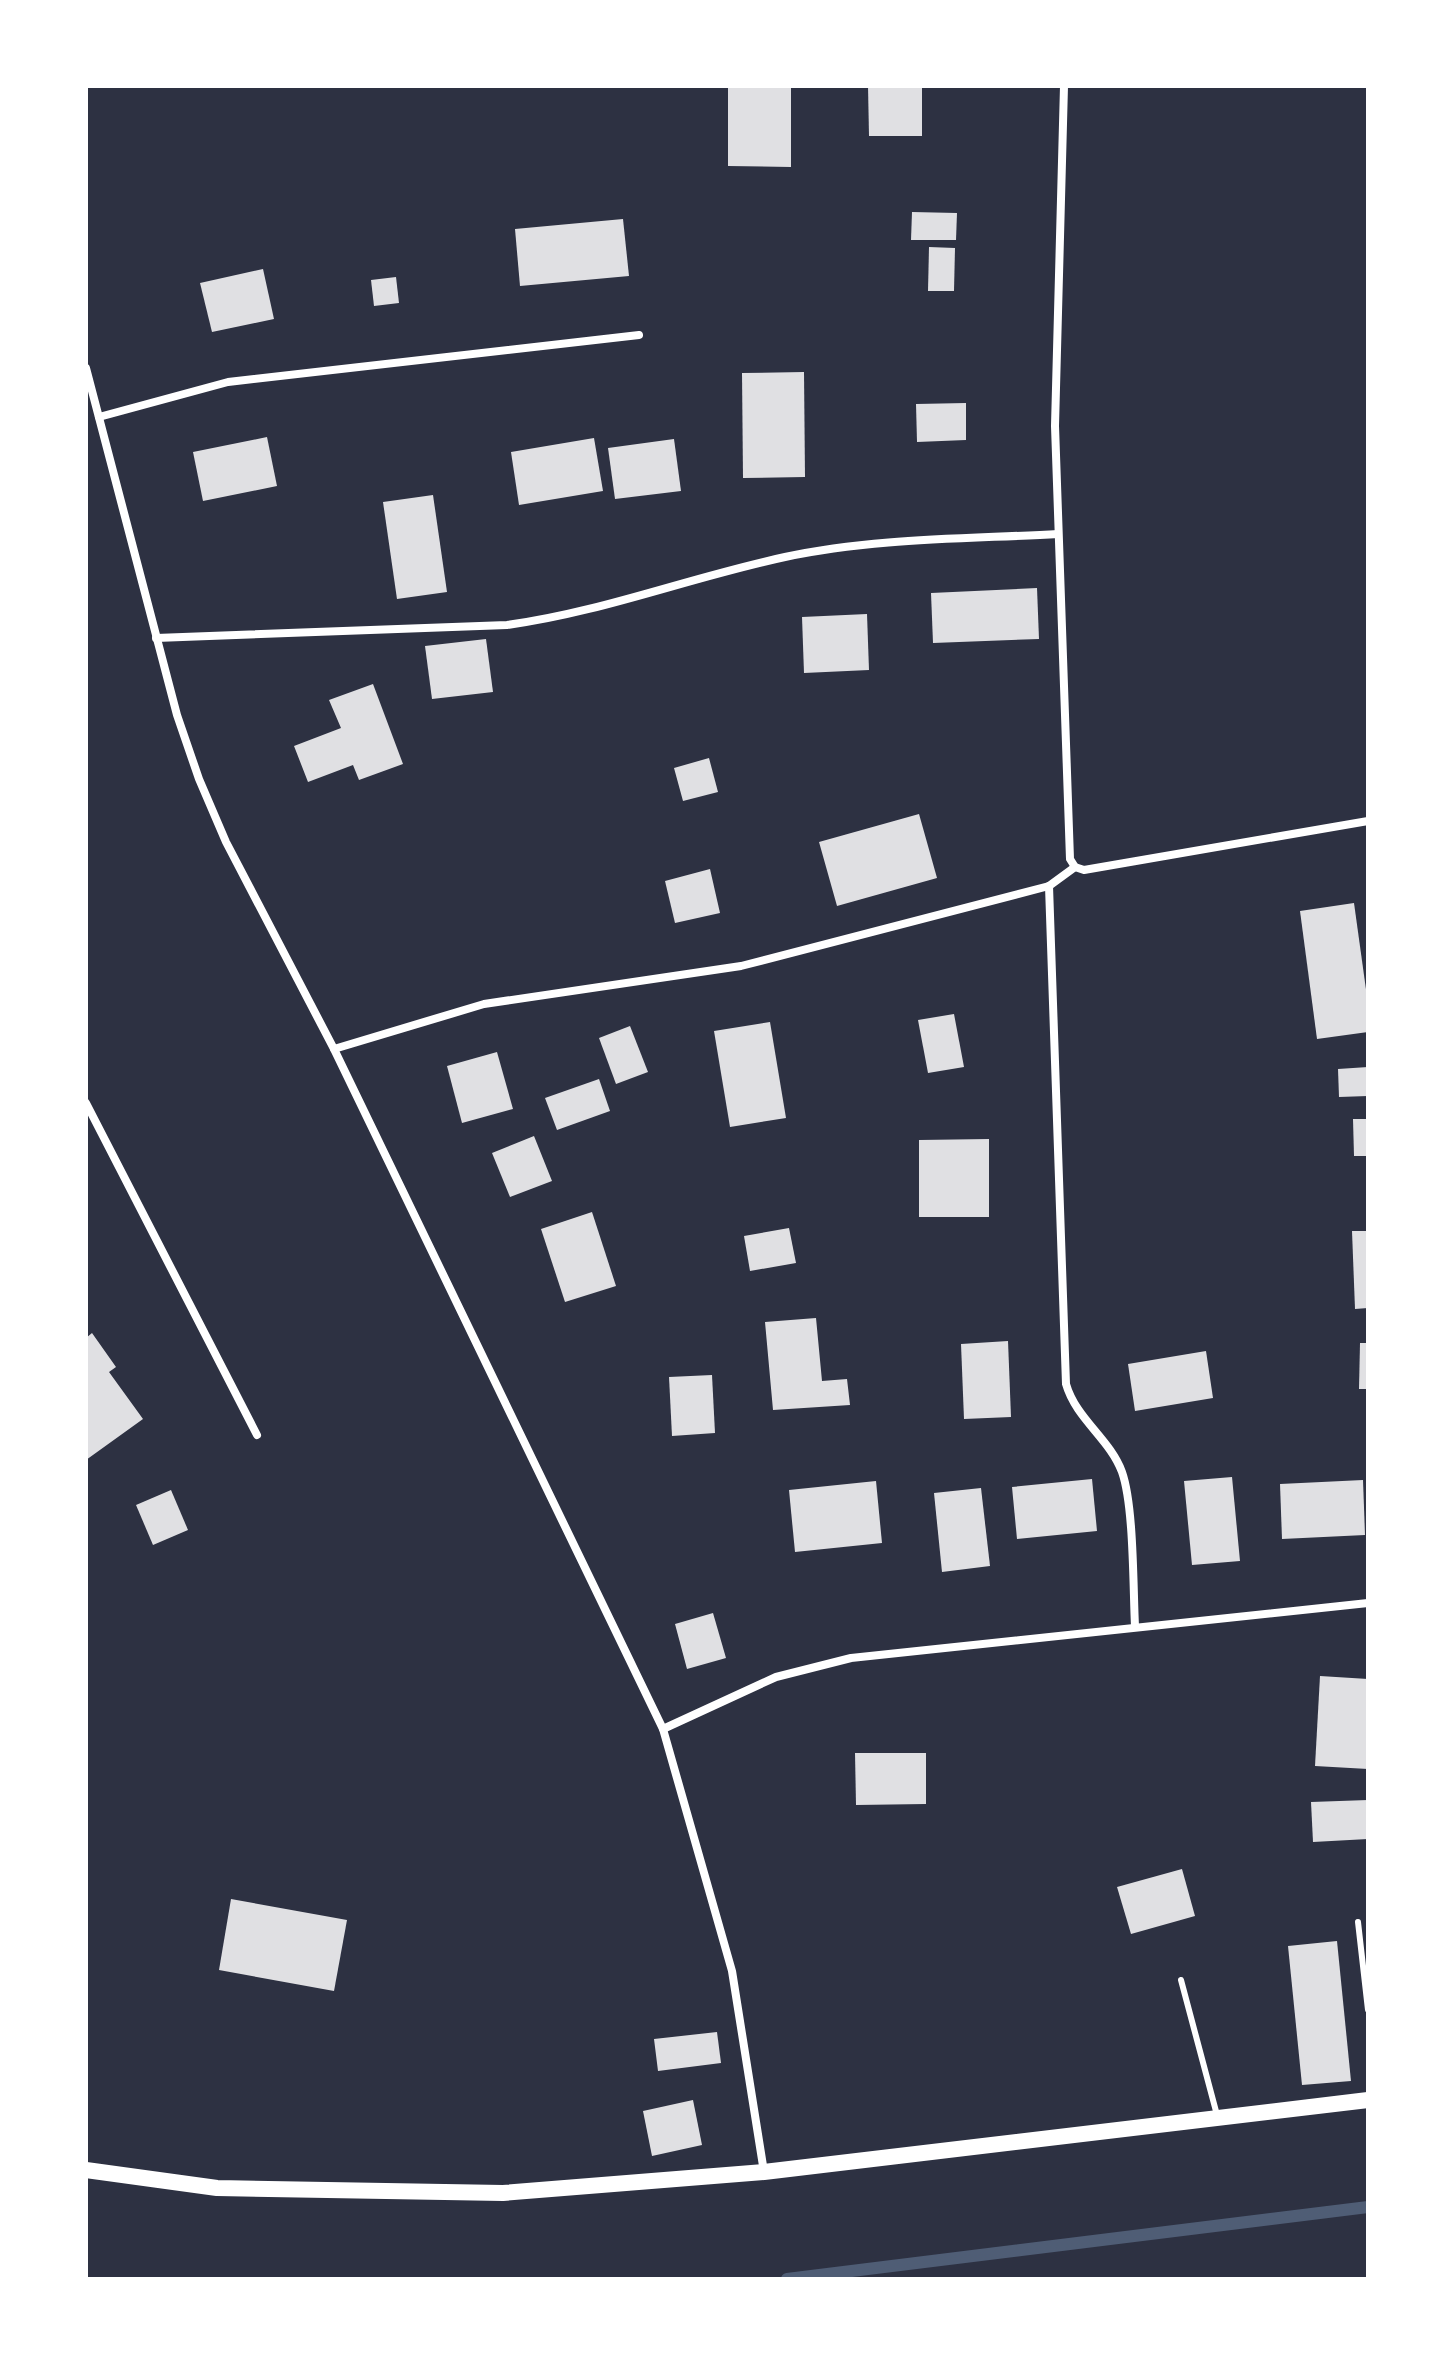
<svg xmlns="http://www.w3.org/2000/svg" width="1454" height="2365" viewBox="0 0 1454 2365" font-family="Commissioner,sans-serif">
<style>
.lines{fill:none;stroke-linecap:round;stroke-linejoin:round}
.stream{stroke:#4f5d75;stroke-width:12}
.building{fill:#e0e0e3}
.service{stroke:#fff;stroke-width:6}
.minor{stroke:#fff;stroke-width:8}
.secondary{stroke:#fff;stroke-width:16}
</style>
<rect width="100%" height="100%" fill="#2d3142"/>
<g class="lines">
<polyline class="stream" points="787,2279 1368,2207"/>
</g>
<g class="building">
<polygon points="728,86 791,86 791,167 728,166"/>
<polygon points="868,86 922,86 922,136 869,136"/>
<polygon points="912,212 957,213 956,240 911,240"/>
<polygon points="623,219 629,276 520,286 515,229"/>
<polygon points="929,247 955,248 954,291 928,291"/>
<polygon points="263,269 274,319 212,332 200,283"/>
<polygon points="396,277 399,303 374,306 371,280"/>
<polygon points="804,372 805,477 743,478 742,373"/>
<polygon points="966,403 966,440 917,442 916,404"/>
<polygon points="267,437 277,486 203,501 193,452"/>
<polygon points="594,438 603,491 519,505 511,452"/>
<polygon points="674,439 681,491 615,499 608,448"/>
<polygon points="433,495 447,592 397,599 383,502"/>
<polygon points="1037,588 1039,639 933,643 931,593"/>
<polygon points="867,614 869,670 804,673 802,617"/>
<polygon points="486,639 493,692 432,699 425,646"/>
<polygon points="373,684 403,764 359,780 353,765 308,782 294,746 341,728 329,700"/>
<polygon points="709,758 718,792 683,801 674,768"/>
<polygon points="919,814 937,878 837,906 819,842"/>
<polygon points="710,869 720,913 675,923 665,881"/>
<polygon points="1354,903 1368,1004 1368,1032 1317,1039 1300,911"/>
<polygon points="954,1014 964,1067 928,1073 918,1020"/>
<polygon points="770,1022 786,1118 730,1127 714,1031"/>
<polygon points="630,1026 648,1072 616,1084 599,1038"/>
<polygon points="497,1052 513,1109 462,1123 447,1066"/>
<polygon points="1368,1067 1368,1096 1339,1097 1338,1069"/>
<polygon points="599,1079 610,1111 557,1130 545,1098"/>
<polygon points="1353,1119 1368,1119 1368,1156 1354,1156"/>
<polygon points="534,1136 552,1181 510,1197 492,1153"/>
<polygon points="989,1139 989,1217 919,1217 919,1140"/>
<polygon points="592,1212 616,1286 565,1302 541,1229"/>
<polygon points="789,1228 796,1263 750,1271 744,1236"/>
<polygon points="1352,1231 1368,1231 1368,1308 1355,1309"/>
<polygon points="816,1318 822,1381 847,1379 850,1405 773,1410 765,1322"/>
<polygon points="92,1333 116,1367 109,1372 143,1419 86,1460 86,1338"/>
<polygon points="1008,1341 1011,1417 964,1419 961,1344"/>
<polygon points="1360,1343 1368,1343 1368,1389 1359,1389"/>
<polygon points="1206,1351 1213,1398 1135,1411 1128,1364"/>
<polygon points="712,1375 715,1433 672,1436 669,1377"/>
<polygon points="1232,1477 1240,1561 1192,1565 1184,1481"/>
<polygon points="1092,1479 1097,1531 1017,1539 1012,1487"/>
<polygon points="1363,1480 1365,1535 1282,1539 1280,1484"/>
<polygon points="876,1481 882,1543 795,1552 789,1490"/>
<polygon points="981,1488 990,1566 942,1572 934,1493"/>
<polygon points="171,1490 188,1530 153,1545 136,1505"/>
<polygon points="713,1613 726,1658 687,1669 675,1624"/>
<polygon points="1320,1676 1368,1679 1368,1769 1315,1766"/>
<polygon points="855,1753 926,1753 926,1804 856,1805"/>
<polygon points="1368,1800 1368,1839 1313,1842 1311,1802"/>
<polygon points="1182,1869 1195,1916 1131,1934 1117,1887"/>
<polygon points="231,1899 347,1920 334,1991 219,1970"/>
<polygon points="1337,1941 1351,2081 1302,2085 1288,1946"/>
<polygon points="717,2032 721,2063 658,2071 654,2039"/>
<polygon points="693,2100 702,2145 652,2156 643,2111"/>
</g>
<g class="lines">
<g class="service">
<polyline points="1358,1922 1368,2010"/>
<polyline points="1181,1980 1217,2115"/>
</g>
<g class="minor">
<polyline points="1064,86 1055,426 1070,859 1075,867 1084,870 1368,821"/>
<polyline points="86,368 177,715 199,779 226,842 334,1049 663,1729 732,1971 764,2172"/>
<polyline points="99,417 228,382 639,335"/>
<path d="M156,638L507,625C602,612 691,577 785,557C873,538 967,539 1058,534"/>
<path d="M1049,886L1066,1384C1076,1419 1110,1439 1122,1472C1134,1506 1133,1587 1135,1626"/>
<polyline points="334,1049 484,1004 741,966 1049,886 1075,867"/>
<polyline points="86,1103 257,1435"/>
<polyline points="663,1729 776,1677 851,1658 1368,1603"/>
</g>
<polyline class="secondary" points="86,2170 217,2188 503,2193 764,2172 1368,2100"/>
</g>
<rect width="1454" height="2365" fill="none" stroke="#ffffff" stroke-width="176"/>
</svg>
